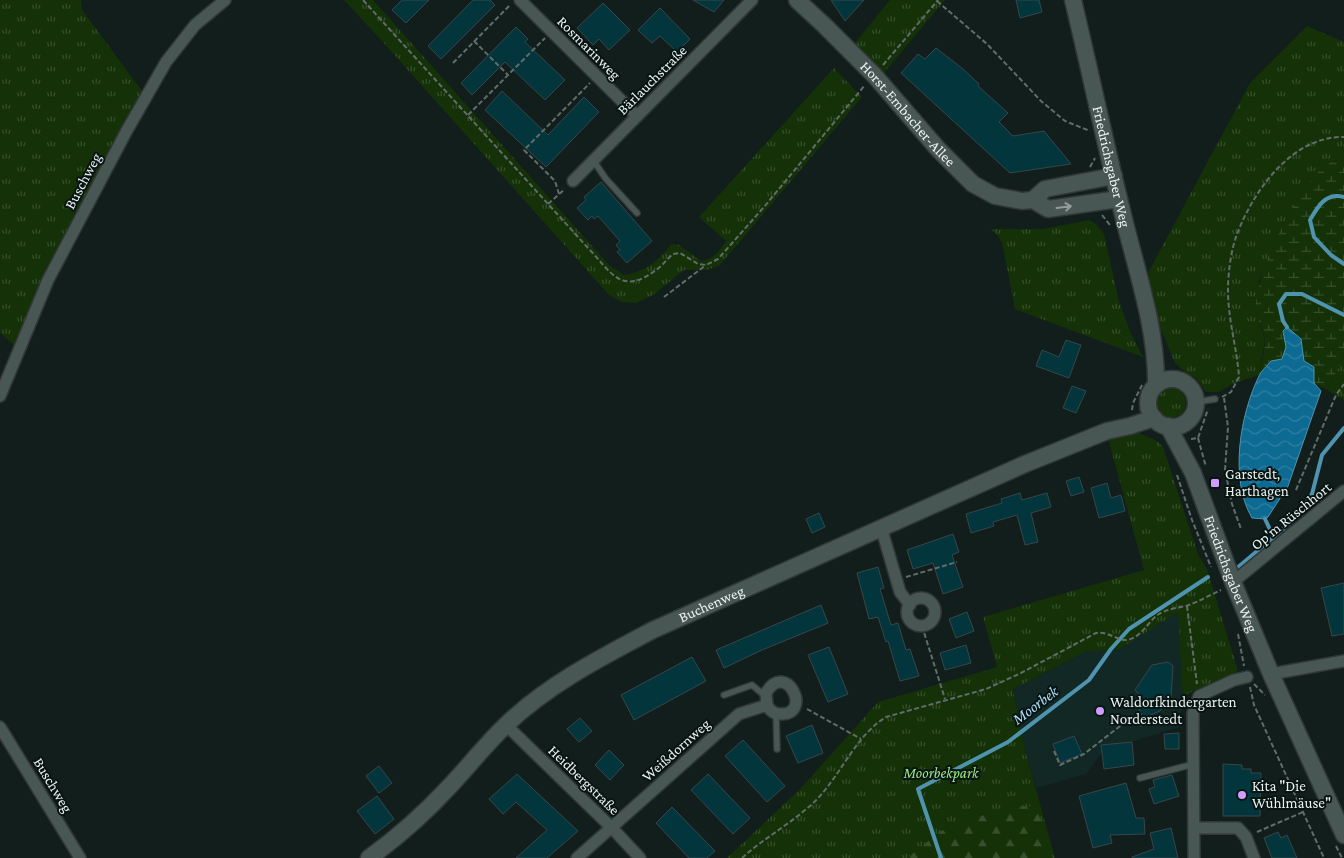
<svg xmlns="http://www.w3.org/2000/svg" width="1344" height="858" viewBox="0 0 1344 858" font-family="'Crimson Pro',serif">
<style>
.built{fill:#122825}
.grass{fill:url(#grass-tufts)}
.forest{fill:url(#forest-firs)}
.wetland{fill:url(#wetland-marsh)}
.water{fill:url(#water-waves);stroke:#4f93ae}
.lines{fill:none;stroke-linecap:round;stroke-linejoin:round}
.stream{stroke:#4f93ae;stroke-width:4}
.building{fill:#03353c;stroke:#384649}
.lane-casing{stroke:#303736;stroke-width:8}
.street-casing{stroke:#303736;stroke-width:14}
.secondary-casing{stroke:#303736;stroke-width:19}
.path{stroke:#616c6b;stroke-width:2;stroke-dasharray:5 2.5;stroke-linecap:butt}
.lane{stroke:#485654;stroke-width:5.5}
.street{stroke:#485654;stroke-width:11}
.secondary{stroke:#485654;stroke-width:16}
.oneway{stroke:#919c9b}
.poi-dot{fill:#d09dff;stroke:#081513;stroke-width:2}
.labels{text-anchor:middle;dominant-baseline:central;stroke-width:4;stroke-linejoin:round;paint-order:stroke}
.street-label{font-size:15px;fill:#eaf2f1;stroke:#081513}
.poi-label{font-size:15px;fill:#eaf2f1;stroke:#081513;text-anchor:start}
.park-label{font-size:15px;font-style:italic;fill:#9de981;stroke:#081513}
.water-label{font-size:16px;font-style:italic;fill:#afddf9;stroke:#081513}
</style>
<defs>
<pattern id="grass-tufts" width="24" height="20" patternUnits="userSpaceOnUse" patternTransform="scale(1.25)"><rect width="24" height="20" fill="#143107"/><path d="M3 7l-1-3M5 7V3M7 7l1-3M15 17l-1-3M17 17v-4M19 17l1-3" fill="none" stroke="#364f2c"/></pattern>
<pattern id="forest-firs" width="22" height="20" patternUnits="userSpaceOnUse" patternTransform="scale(1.25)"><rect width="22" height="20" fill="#143107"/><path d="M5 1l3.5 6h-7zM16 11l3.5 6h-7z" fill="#364f2c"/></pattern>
<pattern id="wetland-marsh" width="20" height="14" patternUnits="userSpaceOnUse" patternTransform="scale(1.25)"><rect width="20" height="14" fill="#143107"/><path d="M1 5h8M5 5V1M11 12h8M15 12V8" fill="none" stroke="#364f2c"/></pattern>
<pattern id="water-waves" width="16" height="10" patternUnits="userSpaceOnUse" patternTransform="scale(1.25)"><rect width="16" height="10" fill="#0d6a92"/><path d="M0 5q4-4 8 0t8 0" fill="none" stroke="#3080a2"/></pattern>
</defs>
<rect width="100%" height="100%" fill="#111e1c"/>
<polygon class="built" points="1179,611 1183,696 1180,727 1104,750 1086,774 1036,788 1025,750 1013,689 1085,652 1120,649"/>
<g class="grass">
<polygon points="0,0 81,0 82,10 142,91 42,276 15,346 0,333"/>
<path d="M344,0H373L609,265L624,275C647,271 657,261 672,244L679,245L701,261C714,259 719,251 726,241L699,217L834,68L862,97L720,265L707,270H684L653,295L636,303L622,302L609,295L382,41Z"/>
<polygon points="890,0 945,0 883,74 855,43"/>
<polygon points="1307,26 1344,42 1344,158 1327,164 1303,191 1284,223 1259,281 1256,312 1265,340 1259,375 1232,384 1219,392 1206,392 1196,378 1185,372 1175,363 1159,325 1148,273 1250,83"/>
<polygon points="1089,220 1096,224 1104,234 1119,301 1131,334 1143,357 1015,309 1003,247 999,237 991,229 1043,229"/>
<polygon points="1344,356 1344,400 1327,390"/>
<circle cx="1171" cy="403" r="15"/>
<path d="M1136,431C1146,438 1155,437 1163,447L1198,554L1207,569L1238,671L1183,696L1178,612L1120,649L1085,652L1013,689L1025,750L1055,858H727L800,789L878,702L997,667L983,617L1144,570L1108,438Z"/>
</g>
<polygon class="forest" points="1038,806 1048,855 1042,858 907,858 941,831 1005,807"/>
<path class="wetland" d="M1344,158V356L1327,390L1314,383V368L1304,361L1301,339L1283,331L1286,347L1282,360L1271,361L1259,375C1261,364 1265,351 1265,341C1265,331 1257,321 1256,311C1253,275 1297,188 1326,165C1331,162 1338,160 1344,158Z"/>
<path class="water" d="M1287,327L1301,339L1304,361L1314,367V383L1321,391L1288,486L1268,517L1265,519L1252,518C1229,479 1240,415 1259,376C1261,371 1267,366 1271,361L1282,359L1286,347L1283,331Z"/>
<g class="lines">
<g class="stream">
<path d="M1344,197C1326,192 1318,206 1310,220L1314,237L1331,255L1344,264"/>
<polyline points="1287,327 1283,321 1279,304 1286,294 1302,294 1344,315"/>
<polyline points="1265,519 1274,538"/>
<polyline points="1237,568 1294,520 1312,494 1322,455 1344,428"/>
<polyline points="941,858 918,789 1008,742 1089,680 1111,649 1129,629 1208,577"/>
</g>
</g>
<g class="building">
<polygon points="402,0 429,0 406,23 392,10"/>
<polygon points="473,0 490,0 495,5 441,59 428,46"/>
<polygon points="693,0 724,0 714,12"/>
<polygon points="831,0 864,0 845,21"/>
<polygon points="1016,0 1039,0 1042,12 1020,18"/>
<polygon points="603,3 630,30 609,50 599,39 593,45 577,28"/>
<polygon points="660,8 690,39 677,52 660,36 652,43 638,30"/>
<polygon points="516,27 528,39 525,42 565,80 545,100 505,62 472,95 461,83"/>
<polygon points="936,48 963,69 979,84 978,86 1008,113 999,122 1013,136 1044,131 1071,164 1010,173 901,73 918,54 925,59"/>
<polygon points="502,91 548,135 584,97 599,112 546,167 485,110"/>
<polygon points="601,182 652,241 627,263 617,252 620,250 616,245 620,241 598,216 594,219 592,216 588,220 577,208 586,200 584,197"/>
<polygon points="1066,340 1081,345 1069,378 1036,366 1042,350 1059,357"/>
<polygon points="1072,386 1086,391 1076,413 1063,408"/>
<polygon points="1079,477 1084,492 1071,496 1066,481"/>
<polygon points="1107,483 1111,498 1121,495 1125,511 1099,518 1091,488"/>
<polygon points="1020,493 1022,500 1047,493 1051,507 1031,513 1038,542 1025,545 1017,515 993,522 994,526 971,533 966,514 1002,503 1001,499"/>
<polygon points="819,513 825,527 812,533 806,519"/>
<polygon points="953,534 959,552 952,555 963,587 943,594 933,563 913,569 907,550"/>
<polygon points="878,567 884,588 880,589 891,625 898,623 906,650 910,649 919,676 900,681 888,641 886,642 878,617 869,619 857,573"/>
<polygon points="1344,583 1344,634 1332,636 1321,588"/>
<polygon points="821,605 828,623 762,650 724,668 716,650"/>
<polygon points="967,612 974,631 956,638 949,619"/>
<polygon points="966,645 971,663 945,670 940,653"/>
<polygon points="829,647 848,694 828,702 808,655"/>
<polygon points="692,657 706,681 634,720 621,695"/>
<polygon points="1168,662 1173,666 1171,697 1160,711 1143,718 1135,700 1140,695 1135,690 1152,665"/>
<polygon points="580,718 592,731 579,742 567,729"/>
<polygon points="812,725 823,753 798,763 786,736"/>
<polygon points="1179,733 1179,749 1165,749 1164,734"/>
<polygon points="1074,736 1082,754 1060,763 1053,744"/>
<polygon points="743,740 785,786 767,802 725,756"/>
<polygon points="1132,742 1134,765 1104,769 1101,745"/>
<polygon points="609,750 624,765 610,780 595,765"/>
<polygon points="1223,764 1242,765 1242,769 1251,769 1251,773 1261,773 1260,816 1223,816"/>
<polygon points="379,766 392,783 379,793 366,776"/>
<polygon points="517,774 578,831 547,858 516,858 547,830 516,802 503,814 489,799"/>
<polygon points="708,774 750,818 733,834 691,790"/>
<polygon points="1172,775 1179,796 1154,804 1149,789 1155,787 1153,780"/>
<polygon points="1126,783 1136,818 1144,818 1145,834 1110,835 1112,843 1093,848 1079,796"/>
<polygon points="377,796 394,819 375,834 357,811"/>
<polygon points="672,807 715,851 707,858 689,858 656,823"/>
<polygon points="1171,828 1178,858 1132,858 1132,857 1154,849 1150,833"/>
<polygon points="1278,832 1281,838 1287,835 1297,858 1272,858 1264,838"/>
</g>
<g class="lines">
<g class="lane-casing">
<g id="lane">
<polyline points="593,160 606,179 637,213"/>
<polyline points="1196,402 1215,399"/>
<polyline points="724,695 752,685 765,696"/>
<polyline points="776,713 777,749"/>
<polyline points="1140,778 1194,764"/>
</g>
</g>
<g class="street-casing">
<g id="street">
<polyline points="520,0 637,116"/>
<polyline points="573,181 752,0"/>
<polyline points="0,396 48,280 126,132 166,62 195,25 225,0"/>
<polyline points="881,527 900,592 910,605"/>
<polyline points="1233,582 1344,491"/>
<circle cx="921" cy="612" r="14"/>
<polyline points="1271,674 1344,661"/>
<polyline points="506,725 612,828 640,858"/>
<polyline points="0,727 80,858"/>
<polyline points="1195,828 1238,828 1246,837 1254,858"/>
<path d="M577,858L739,714L767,705C770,711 774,714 780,714C814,715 786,659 766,693L767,705"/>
<polyline points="1194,858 1193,713 1199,696 1234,680 1247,677"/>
</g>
</g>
<g class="secondary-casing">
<g id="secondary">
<path id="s1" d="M797,0L826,27L874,75L938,149L973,184L995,196L1022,201L1033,200L1048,209L1119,199"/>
<path id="s2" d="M1073,0C1090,71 1105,143 1123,215C1136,269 1157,329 1156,385"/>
<polyline points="1033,200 1045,189 1114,176"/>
<circle cx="1172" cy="403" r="24"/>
<path id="s3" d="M1168,426L1193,473L1233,582L1271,674L1344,835"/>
<path id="s4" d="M369,858C398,837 425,813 449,787C468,767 486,744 506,725C547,685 602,657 653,630L1025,464L1107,431L1130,426L1154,418"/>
</g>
</g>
<g class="path">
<path d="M363,0L588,248C612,273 621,296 656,270C662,266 667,259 673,254L680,253L685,256L698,264L706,265L718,259L764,207L865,85"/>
<polyline points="937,1 987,44 1041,101 1065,121 1090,131"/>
<polyline points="474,41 508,75"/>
<polyline points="453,63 510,5"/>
<polyline points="883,65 938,0"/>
<polyline points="468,115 545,38"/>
<polyline points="1090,167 1095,158"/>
<polyline points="559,194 555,181 524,150 590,83"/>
<polyline points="548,204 565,189"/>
<polyline points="1102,215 1110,225"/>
<polyline points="664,297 706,265"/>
<path d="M1222,397L1231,392L1239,377C1237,348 1228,320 1228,290C1228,273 1231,250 1237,234C1254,190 1292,136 1344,137"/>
<polyline points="1224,398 1228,427 1225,470 1232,504 1241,529"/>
<polyline points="1132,410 1133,403 1142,385"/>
<polyline points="1198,438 1206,467"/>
<polyline points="1191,439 1198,438 1208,409"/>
<polyline points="1177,475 1192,520 1211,567"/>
<polyline points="1296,490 1336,395 1344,384"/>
<polyline points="906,577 957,562"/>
<polyline points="1187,606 1197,684"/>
<polyline points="922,626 945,699"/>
<polyline points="1238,634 1244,666"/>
<polyline points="1254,684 1265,695"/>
<polyline points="1250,687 1254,705 1324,858"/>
<polyline points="807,709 861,739"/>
<polyline points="1054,751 1060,765 1084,754 1124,723 1149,725 1162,719 1181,715"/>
<polyline points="1257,832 1303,812"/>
<polyline points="1336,846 1342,858"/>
<path d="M742,858C766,836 798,820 820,796C843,770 857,735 886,717L986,689L1021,673L1096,633C1108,631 1116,640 1126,640C1142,638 1147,622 1159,614C1167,609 1177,608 1186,606C1198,602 1210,595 1221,590"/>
</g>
<use href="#lane" class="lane"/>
<use href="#street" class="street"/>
<use href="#secondary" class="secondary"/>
</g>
<defs><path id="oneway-shaft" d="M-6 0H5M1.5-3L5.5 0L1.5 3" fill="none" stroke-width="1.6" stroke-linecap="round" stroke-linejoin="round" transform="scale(1.25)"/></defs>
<use class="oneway" href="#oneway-shaft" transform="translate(1064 207) rotate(-7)"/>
<g class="poi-dot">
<rect x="1210" y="478" width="10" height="10" rx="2.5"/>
<circle cx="1100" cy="711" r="5"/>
<circle cx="1242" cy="795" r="5"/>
</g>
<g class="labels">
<g class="street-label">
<text transform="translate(589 48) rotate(45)">Rosmarinweg</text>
<text transform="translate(652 80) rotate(-45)">Bärlauchstraße</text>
<text stroke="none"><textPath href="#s1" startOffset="159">Horst-Embacher-Allee</textPath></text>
<text stroke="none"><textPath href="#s2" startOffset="171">Friedrichsgaber Weg</textPath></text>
<text transform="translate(83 181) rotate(-62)">Buschweg</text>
<text transform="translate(1291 516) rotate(-39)">Op'm Rüschhort</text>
<text stroke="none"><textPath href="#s3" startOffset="161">Friedrichsgaber Weg</textPath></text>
<text stroke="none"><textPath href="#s4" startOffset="431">Buchenweg</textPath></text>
<text transform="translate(676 750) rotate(-42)">Weißdornweg</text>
<text transform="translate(584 780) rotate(44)">Heidbergstraße</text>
<text transform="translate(53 785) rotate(59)">Buschweg</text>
</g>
<g class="poi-label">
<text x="1225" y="474">Garstedt,<tspan x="1225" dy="17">Harthagen</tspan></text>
<text x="1110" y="702">Waldorfkindergarten<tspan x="1110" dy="17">Norderstedt</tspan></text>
<text x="1252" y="786">Kita "Die<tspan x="1252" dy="17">Wühlmäuse"</tspan></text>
</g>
<g class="park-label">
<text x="941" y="773">Moorbekpark</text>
</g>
<g class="water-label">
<text transform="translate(1035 705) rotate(-37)">Moorbek</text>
</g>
</g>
</svg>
